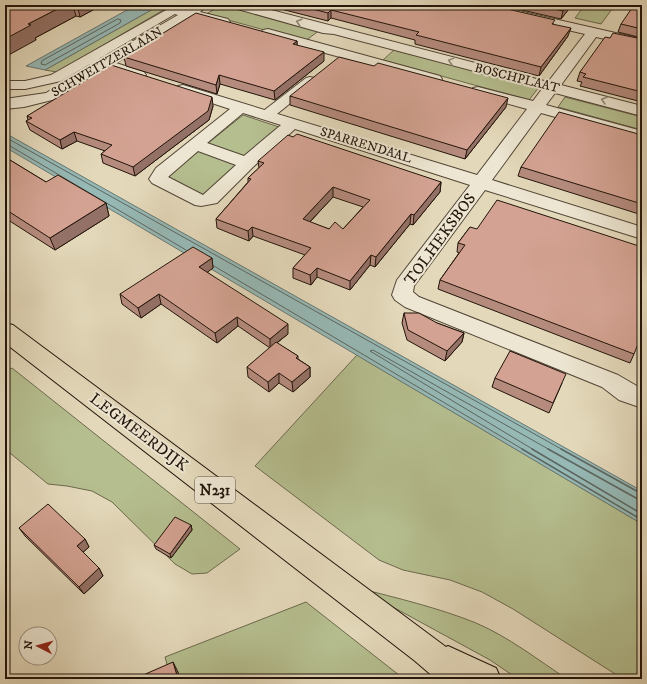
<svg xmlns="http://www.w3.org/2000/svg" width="647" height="684" viewBox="0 0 647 684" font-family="'IM FELL DW Pica',serif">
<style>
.green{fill:#b5be8f;stroke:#6c694c}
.water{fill:#96b9b6;stroke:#687771}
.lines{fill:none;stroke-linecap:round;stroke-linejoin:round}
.shore-far1{stroke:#5c6660;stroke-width:1}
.shore{stroke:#5c6660;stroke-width:1.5}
.pedestrian-casing{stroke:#524536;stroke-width:2}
.minor-casing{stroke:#524536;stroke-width:2}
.tertiary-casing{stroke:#524536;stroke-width:2}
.primary-casing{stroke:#22140a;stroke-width:2}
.pedestrian{fill:#ede6d2;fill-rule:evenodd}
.minor{fill:#ede6d2;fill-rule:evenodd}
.tertiary{fill:#ede6d2;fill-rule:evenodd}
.primary{fill:#e3d8ba;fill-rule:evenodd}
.wall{fill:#b58b7e;stroke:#22140a;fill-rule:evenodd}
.shaded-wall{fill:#947166;stroke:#22140a}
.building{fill:#d3a292;stroke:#22140a;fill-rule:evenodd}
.oneway{stroke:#928878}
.labels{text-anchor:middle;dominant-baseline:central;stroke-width:4;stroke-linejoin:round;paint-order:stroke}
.far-street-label{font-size:13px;fill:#22140a;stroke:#ede6d2}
.shield{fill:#ede6d2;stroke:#5f5346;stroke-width:1}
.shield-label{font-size:15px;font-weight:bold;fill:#22140a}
.street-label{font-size:16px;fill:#22140a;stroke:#ede6d2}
</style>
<rect width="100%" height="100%" fill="#e3d8ba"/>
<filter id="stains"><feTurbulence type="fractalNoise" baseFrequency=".005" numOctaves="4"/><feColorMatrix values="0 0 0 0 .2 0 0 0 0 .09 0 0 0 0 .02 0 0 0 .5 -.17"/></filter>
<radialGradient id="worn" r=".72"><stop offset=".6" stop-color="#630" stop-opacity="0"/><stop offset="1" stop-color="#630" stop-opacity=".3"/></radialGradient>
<g class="green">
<polygon points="160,5 172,5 57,72 45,70"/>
<polygon points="222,5 225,5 320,30 305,41 206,14"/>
<polygon points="585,5 615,5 601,24 575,18"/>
<polygon points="394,50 539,87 529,100 383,60"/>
<polygon points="565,97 642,117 642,130 558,107"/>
<polygon points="243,115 282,128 247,158 207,144"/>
<polygon points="200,150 240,164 205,196 166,176"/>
<polygon points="357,355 642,524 642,679 623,679 513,609 482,592 450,580 403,570 379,560 255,466"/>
<polygon points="12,368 240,549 207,573 192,574 175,564 112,502 92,491 67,486 48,484 5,449 5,371"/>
<path d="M358,588C397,598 439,608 476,623C509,637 538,660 567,679H518L490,660Z"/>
<polygon points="306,602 404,679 171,679 165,657"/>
</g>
<g class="water">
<polygon points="136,5 160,5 45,70 26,66"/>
<polygon points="5,133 642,491 642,524 5,147"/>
</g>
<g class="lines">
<g class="shore-far1">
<polygon points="118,19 121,20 120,23 45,65 41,64 42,61"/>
<polyline points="5,137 563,450"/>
<polyline points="5,143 186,250"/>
<polyline points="214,266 524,450"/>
<polyline points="534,450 370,351 373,350 550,450"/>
</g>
<g class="shore">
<polyline points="522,449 642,520"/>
<polyline points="532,449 642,514"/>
<polyline points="548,449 636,498 642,499"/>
<polyline points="561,449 642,494"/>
</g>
<g class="pedestrian-casing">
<polygon id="pedestrian" points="310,77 314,78 316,81 314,84 272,118 262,118 260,115 262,112 306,78"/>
</g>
<g class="minor-casing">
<g id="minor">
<polygon points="197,5 203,9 200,12 228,19 230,22 223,26 191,18 116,63 144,72 146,75 144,78 139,79 106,70 56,99 24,107 5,109 5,99 46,93 92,65 84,63 82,60 84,57 89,56 102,59 178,15 171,13 169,10 171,7 175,6 187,9"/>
<path d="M232,5H252L548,82L585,34L473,8L471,5H493L642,39V47L596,37L561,85L642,106V116L555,93L546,105L642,131V141L541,113L492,180L642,227V239L485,190L414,286L413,292L419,297L618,375L642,389V408L619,400L602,387L405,307L395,300L392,295L397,280L470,185L295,129L253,167L217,203L201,206L195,205L152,183L149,179L156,168L230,109L178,92L176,89L178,86L183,85L477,175L527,109L473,94L471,91L473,88L478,87L533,101L542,89L334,34L323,33L234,8ZM243,113L281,125L244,156L207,143ZM198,151L236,165L203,195L168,177Z"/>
<polygon points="268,29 440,76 442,79 440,82 435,83 263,36 261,33 263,30"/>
</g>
</g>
<g class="tertiary-casing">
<polygon id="tertiary" points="175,5 190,5 61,81 25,89 5,89 5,81 25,81 51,75"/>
</g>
<g class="primary-casing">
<polygon id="primary" points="5,323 13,325 446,647 448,646 496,668 501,679 436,679 415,661 5,343"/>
</g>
<use href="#pedestrian" class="pedestrian"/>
<use href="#minor" class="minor"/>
<use href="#tertiary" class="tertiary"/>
<use href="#primary" class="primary"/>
</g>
<g class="wall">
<polygon points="5,5 102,5 80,17 76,16 35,38 36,40"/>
<polygon points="265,5 490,5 554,24 568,36 539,76 415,44 415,40 331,18 328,21"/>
<polygon points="500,5 572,5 561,19"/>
<polygon points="642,5 642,38 618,32 621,24"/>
<polygon points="610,38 642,39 642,102 580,86 582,82 577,81 580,72"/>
<polygon points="297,41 297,45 324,61 275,100 220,84 217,94 126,66 124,57"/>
<polygon points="290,96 506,107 465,159 290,105"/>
<polygon points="213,106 209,120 135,176 103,163 101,154 105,151 77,141 62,149 30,130 26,121 28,120 27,116"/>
<polygon points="642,135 642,215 518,176 521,167"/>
<polygon points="5,157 46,182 106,203 109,216 55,250 5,218"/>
<path d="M258,161L441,182L440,192L413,225L410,224L375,267L370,265L350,290L317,277L311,285L293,278V268L305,255L253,236L249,241L217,228L216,219L248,182V178L259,168ZM333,197L363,207L343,229H329L310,222Z"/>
<polygon points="470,227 634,354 630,363 438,289 440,280 459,253 457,252 458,243"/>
<polygon points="212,258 213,268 207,272 288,334 277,343 298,356 298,359 310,367 310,377 293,392 279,383 269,392 248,377 247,367 270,348 238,326 217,343 161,304 141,318 122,304 120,294"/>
<polygon points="404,313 437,323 464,333 462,342 445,361 407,340 402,323"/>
<polygon points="495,378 562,383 549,413 492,387"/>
<polygon points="191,525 192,530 171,558 156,549 154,545"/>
<polygon points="19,528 85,539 89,547 83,552 99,568 103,576 84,594 25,536"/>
</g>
<g class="shaded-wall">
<polygon points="65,5 73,5 76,16 35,38 36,40 5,57 5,39 28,24"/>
<polygon points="77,5 102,5 80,17"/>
<polygon points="567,5 572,5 561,19 563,11"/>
<polygon points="331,10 331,18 328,21 328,13"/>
<polygon points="571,28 568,36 539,76 541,67"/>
<polygon points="297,41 297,49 293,44"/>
<polygon points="324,52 324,61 275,100 274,91"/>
<polygon points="219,75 220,84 217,94 216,85"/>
<polygon points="212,97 213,106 209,120 135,176 133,167"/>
<polygon points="508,98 506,107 465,159 467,150"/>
<polygon points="74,132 77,141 62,149 60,140"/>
<polygon points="441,182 440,192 413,225 414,215"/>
<polygon points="333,187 333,197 303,229 303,219"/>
<polygon points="106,203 109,216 55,250 50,238"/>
<polygon points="411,214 410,224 375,267 376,257"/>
<polygon points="252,227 253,236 249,241 248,231"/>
<polygon points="371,255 370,265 350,290 350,281"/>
<polygon points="212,258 213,268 201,277 199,267"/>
<polygon points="317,268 317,277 311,285 310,275"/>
<polygon points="159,294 161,304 141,318 138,308"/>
<polygon points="237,317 238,326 217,343 215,333"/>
<polygon points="288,324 288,334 270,348 270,339"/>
<polygon points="464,333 462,342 445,361 447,351"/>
<polygon points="310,367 310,377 293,392 292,382"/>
<polygon points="279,373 279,383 269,392 268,382"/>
<polygon points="191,525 192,530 171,558 170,554"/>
<polygon points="85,539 89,547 81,554 77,546"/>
<polygon points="99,568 103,576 84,594 79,587"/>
<polygon points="173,662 178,672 180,679 178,679"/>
</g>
<g class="building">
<polygon points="5,5 65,5 28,24 31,25 5,39"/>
<polygon points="297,5 490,5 555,20 552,24 571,28 541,67 416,35 419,32 331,10 328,13"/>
<polygon points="537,5 567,5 563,11"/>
<polygon points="634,5 642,5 642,29 621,24"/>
<polygon points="196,13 297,41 293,44 324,52 274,91 219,75 216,85 124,57"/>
<polygon points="613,33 642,39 642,92 583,77 586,74 580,72 605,37 610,38"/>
<polygon points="339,57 374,66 378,63 508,98 467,150 290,96"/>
<polygon points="111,65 212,97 208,111 133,167 101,154 112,145 74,132 60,140 26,121 32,118 27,116"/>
<polygon points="559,112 642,135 642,204 521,167"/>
<path d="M297,134L441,182L414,215L411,214L376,257L371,255L350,281L317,268L310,275L293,268L311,248L252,227L248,231L216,219L251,179L248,178L264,163L258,161L288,135L293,137ZM333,187L370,200L343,229L335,222L329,229L303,219Z"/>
<polygon points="5,157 46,182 58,175 106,203 50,238 5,209"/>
<polygon points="497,200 642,247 642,334 634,354 440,280 465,245 458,243 470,227 477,229"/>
<polygon points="193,247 212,258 199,267 288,324 270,339 237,317 215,333 159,294 138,308 120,294"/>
<polygon points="404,313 419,313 437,323 464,333 447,351 408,330"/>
<polygon points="276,342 298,356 296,358 310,367 292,382 279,373 268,382 247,367"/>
<polygon points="510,351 566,374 553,403 495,378"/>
<polygon points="48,504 85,539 77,546 99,568 79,587 19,528"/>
<polygon points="175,517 191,525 170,554 154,545"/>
<polygon points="173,662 178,679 134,679"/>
</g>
<defs><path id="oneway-chevron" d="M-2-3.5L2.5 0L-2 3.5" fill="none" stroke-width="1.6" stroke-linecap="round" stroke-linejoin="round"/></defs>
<g class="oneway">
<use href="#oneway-chevron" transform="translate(299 22) rotate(-164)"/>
<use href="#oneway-chevron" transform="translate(451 61) rotate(-165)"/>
<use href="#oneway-chevron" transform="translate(604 100) rotate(-164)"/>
</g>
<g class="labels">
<g class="far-street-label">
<text transform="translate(107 62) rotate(-30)">SCHWEITZERLAAN</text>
<text transform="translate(517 78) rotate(14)">BOSCHPLAAT</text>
<text transform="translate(366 145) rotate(17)">SPARRENDAAL</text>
</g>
<rect class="shield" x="195" y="477" width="40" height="26" rx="3"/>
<g class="shield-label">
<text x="215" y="490">N231</text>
</g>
<g class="street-label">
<text transform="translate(440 239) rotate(-54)">TOLHEKSBOS</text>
<text transform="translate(139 432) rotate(37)">LEGMEERDIJK</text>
</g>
</g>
<rect width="647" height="684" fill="none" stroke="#e3d8ba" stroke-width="20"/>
<rect x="6" y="6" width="635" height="672" fill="none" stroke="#22140a" stroke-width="2"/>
<rect x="10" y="10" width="627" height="664" fill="none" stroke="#22140a"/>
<g transform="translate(38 646) rotate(276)"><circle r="19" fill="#ede6d2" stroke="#9c9282"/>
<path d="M0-3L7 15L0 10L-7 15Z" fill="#8f2418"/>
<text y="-6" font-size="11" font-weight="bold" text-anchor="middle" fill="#22140a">N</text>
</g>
<rect width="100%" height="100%" filter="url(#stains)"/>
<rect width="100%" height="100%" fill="url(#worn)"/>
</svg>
